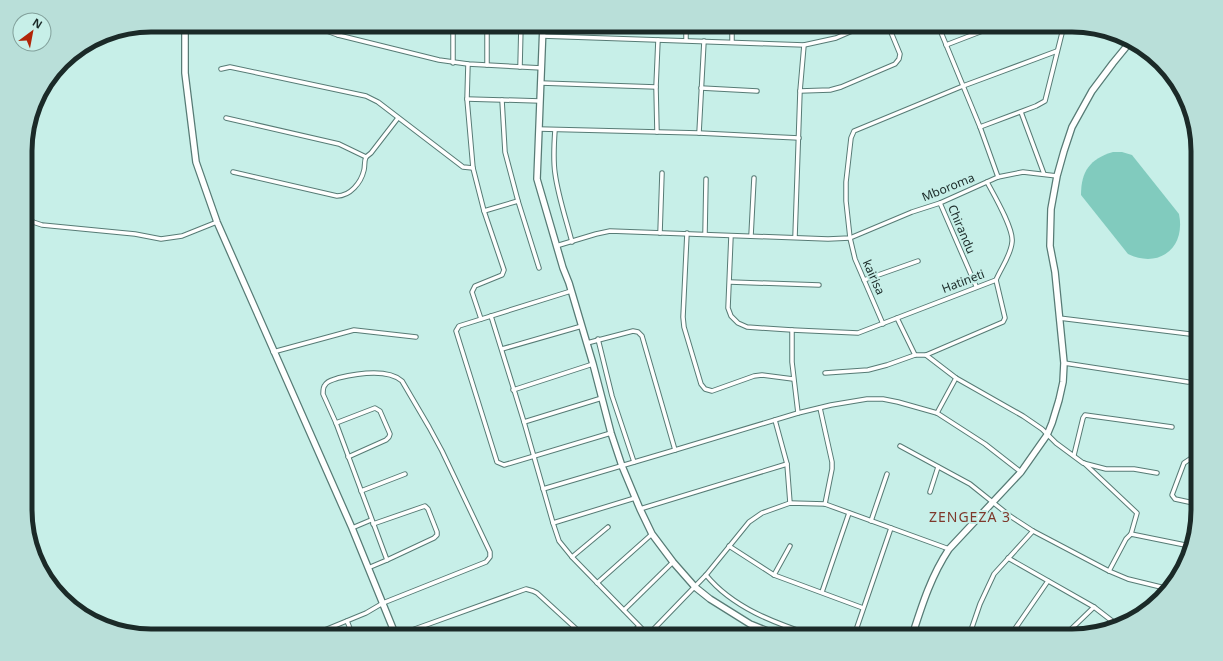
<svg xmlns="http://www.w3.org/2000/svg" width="1223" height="661" viewBox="0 0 1223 661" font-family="'Noto Sans',sans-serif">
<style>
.garden{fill:#81cbbe}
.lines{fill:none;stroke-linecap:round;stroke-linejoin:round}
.street-casing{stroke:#577b75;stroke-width:5.5}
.secondary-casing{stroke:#577b75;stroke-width:8}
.street{stroke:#fff;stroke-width:3.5}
.secondary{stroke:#fff;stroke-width:5.5}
.labels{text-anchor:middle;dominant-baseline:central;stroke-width:4;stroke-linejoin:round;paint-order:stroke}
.street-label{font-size:12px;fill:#1b2a28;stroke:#c7efe8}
.quarter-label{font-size:14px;letter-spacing:1px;fill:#7e382b;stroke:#c7efe8}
.rim{fill:none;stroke:#1b2a28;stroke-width:5}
</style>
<rect width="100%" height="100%" fill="#c7efe8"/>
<path class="garden" d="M1113,152H1122L1132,155L1179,214C1186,248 1159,269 1128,254L1081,195C1081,171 1090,159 1113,152Z"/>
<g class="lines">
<g class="street-casing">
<g id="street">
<polyline points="310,25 338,35 439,60 468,64 542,68"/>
<polyline points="938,25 980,127 998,177"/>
<polyline points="338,35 340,25"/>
<polyline points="542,36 804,45 836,38 866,25"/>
<polyline points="686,40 686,25"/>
<polyline points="732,42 732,25"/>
<polyline points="946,45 998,25"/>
<polyline points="453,63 453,25"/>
<polyline points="468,64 467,99 473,168 484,211 504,270 502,275 475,286 472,292 481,319"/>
<polyline points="487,65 487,25"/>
<polyline points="520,67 521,25"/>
<polyline points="221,69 230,67 366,96 378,102 463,167 473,168"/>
<polyline points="541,83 656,87"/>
<polyline points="701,88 757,91"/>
<polyline points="800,91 830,90 841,87 895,64 899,59 900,54 888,25"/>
<polyline points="467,99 540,101"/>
<polyline points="502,100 505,152 518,201 539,268"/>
<polyline points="1021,112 1044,174"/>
<polyline points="226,118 339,144 366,157 371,153 398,118"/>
<polyline points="980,127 1036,106 1045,101 1064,25"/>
<polyline points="539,129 699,133 799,138"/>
<path d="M555,130C554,144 553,159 555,173C558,196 566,219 572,242"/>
<polyline points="657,132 656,87 658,40"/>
<polyline points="699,133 704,41"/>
<path d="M233,172L337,196C350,196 361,183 364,170C365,166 364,161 366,157"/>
<polyline points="940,203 976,286"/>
<polyline points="484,211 518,201"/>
<polyline points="25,214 33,222 42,225 135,234 161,239 182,236 217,222"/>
<polyline points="660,233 662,173"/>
<polyline points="687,233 683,317 684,327 701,384 705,389 712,391 754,376 762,375 793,379"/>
<polyline points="705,234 706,179"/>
<path d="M731,236L728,308L731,316L738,323L747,327L792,330L858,333L996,280C1001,268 1011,255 1012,242C1014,229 994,195 987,182"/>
<polyline points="751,236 754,178"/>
<polyline points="795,237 800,91 804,45"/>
<polyline points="556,246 596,234 610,231 828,239 850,238 912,212 940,203 998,177 1023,172 1057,176"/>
<polyline points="864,280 918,261"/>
<polyline points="730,282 819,285"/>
<polyline points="571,291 459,326 456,331 497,462 504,465 611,433"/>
<polyline points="491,316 524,422 553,523 559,541 572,557 649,636"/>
<polyline points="897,318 915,355"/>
<polyline points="1059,318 1198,335"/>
<polyline points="883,324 855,259 850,238 846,201 846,182 851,138 854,131 963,86 1057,51"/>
<polyline points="792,330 792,362 798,413"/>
<polyline points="598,339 612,396 634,462"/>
<polyline points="587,343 633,331 638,332 642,336 675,450"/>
<polyline points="502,349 582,326"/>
<polyline points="273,352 354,330 416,337"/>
<polyline points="926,355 1003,322 1005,318 996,280"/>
<polyline points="1064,363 1188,382"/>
<polyline points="825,373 868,370 887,365 915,355 926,355 956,378 1023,416 1042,429 1056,443 1083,463 1106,469 1134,469 1157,473"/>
<polyline points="513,390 593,364"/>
<polyline points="820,408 832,462 832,469 825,504"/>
<polyline points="937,413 956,378"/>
<polyline points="775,420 787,464 790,503"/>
<polyline points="524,422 602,398"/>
<polyline points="336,423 375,408 380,411 390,434 389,437 386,440 348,457"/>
<polyline points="1198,442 1196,455 1184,463 1172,495 1175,499 1198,504"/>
<polyline points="900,446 970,484 1010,516 1033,531 1109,571 1128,579 1165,588"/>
<polyline points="1074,455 1083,418 1085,415 1172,427"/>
<polyline points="1084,463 1137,513 1131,534"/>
<polyline points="543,489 675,450 798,413 831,405 867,399 883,399 898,402 937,413 985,444 1021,472"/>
<polyline points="361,491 405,474"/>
<polyline points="930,492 938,467"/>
<polyline points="640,509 787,464"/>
<polyline points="871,521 887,474"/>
<polyline points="553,523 635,498"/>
<polyline points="373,524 425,506 428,509 437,532 437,535 434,538 387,560"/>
<polyline points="352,528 371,520"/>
<polyline points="729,546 774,575 863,608"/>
<polyline points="572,557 608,527"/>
<polyline points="1008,558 1094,607 1116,624"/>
<polyline points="1109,571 1126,539 1131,534 1190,546"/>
<path d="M706,575C733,608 775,623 814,636"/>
<polyline points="774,575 790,546"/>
<polyline points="597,583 652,534"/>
<polyline points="822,592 849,513"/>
<polyline points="624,610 673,562"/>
<polyline points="347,621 353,636"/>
<polyline points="412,630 526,589 533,591 537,593 584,636"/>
<polyline points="648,635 706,575 749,522 762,513 790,503 825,504 949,549"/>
<path d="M310,636L366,613L383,603L486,562L490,557V552L442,451L429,427L402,381C387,368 355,374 338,378C334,380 328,380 325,385C323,387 323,390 323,394L336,423L387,560L368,568"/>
<polyline points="396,636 412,630 414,636"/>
<polyline points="503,636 519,630 521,631 528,636"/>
<polyline points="621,636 629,633 639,627"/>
<polyline points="854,636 891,528"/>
<polyline points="969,636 980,604 994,574 1033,531"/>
<polyline points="1010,636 1048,581"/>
<polyline points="1064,636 1094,607"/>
</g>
</g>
<g class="secondary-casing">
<g id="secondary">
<polyline points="185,25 185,73 196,162 217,222 352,528 396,636"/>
<polyline points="543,25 537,179 563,268 569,283 593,364 611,433 622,466 640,509 652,534 673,562 695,587 710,599 750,624 780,636"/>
<path d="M912,636C922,605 931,576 949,549L1021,472L1047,435L1052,423L1059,400L1063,382L1064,363L1055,272L1050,246L1051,209L1057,176L1064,151L1072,127L1092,91L1113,63L1131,41"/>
</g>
</g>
<use href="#street" class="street"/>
<use href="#secondary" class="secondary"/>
</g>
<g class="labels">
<g class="street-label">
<text transform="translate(948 187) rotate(-22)">Mboroma</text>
<text transform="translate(962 229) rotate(67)">Chirandu</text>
<text transform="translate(874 277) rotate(66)">kairisa</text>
<text transform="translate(963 281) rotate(-21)">Hatineti</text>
</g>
<g class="quarter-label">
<text x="970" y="516">ZENGEZA 3</text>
</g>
</g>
<path d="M0 0H1223V661H0ZM151 32H1072A119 119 0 0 1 1191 151V510A119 119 0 0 1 1072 629H151A119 119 0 0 1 32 510V151A119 119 0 0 1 151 32Z" fill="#b9dfd9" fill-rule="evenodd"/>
<path class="rim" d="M151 32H1072A119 119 0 0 1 1191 151V510A119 119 0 0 1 1072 629H151A119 119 0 0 1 32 510V151A119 119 0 0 1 151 32Z"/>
<g transform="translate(32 32) rotate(32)"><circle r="19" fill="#c7efe8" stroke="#82a09b"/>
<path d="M0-3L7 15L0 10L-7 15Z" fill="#b12508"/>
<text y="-6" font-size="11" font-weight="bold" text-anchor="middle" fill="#1b2a28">N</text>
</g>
</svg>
